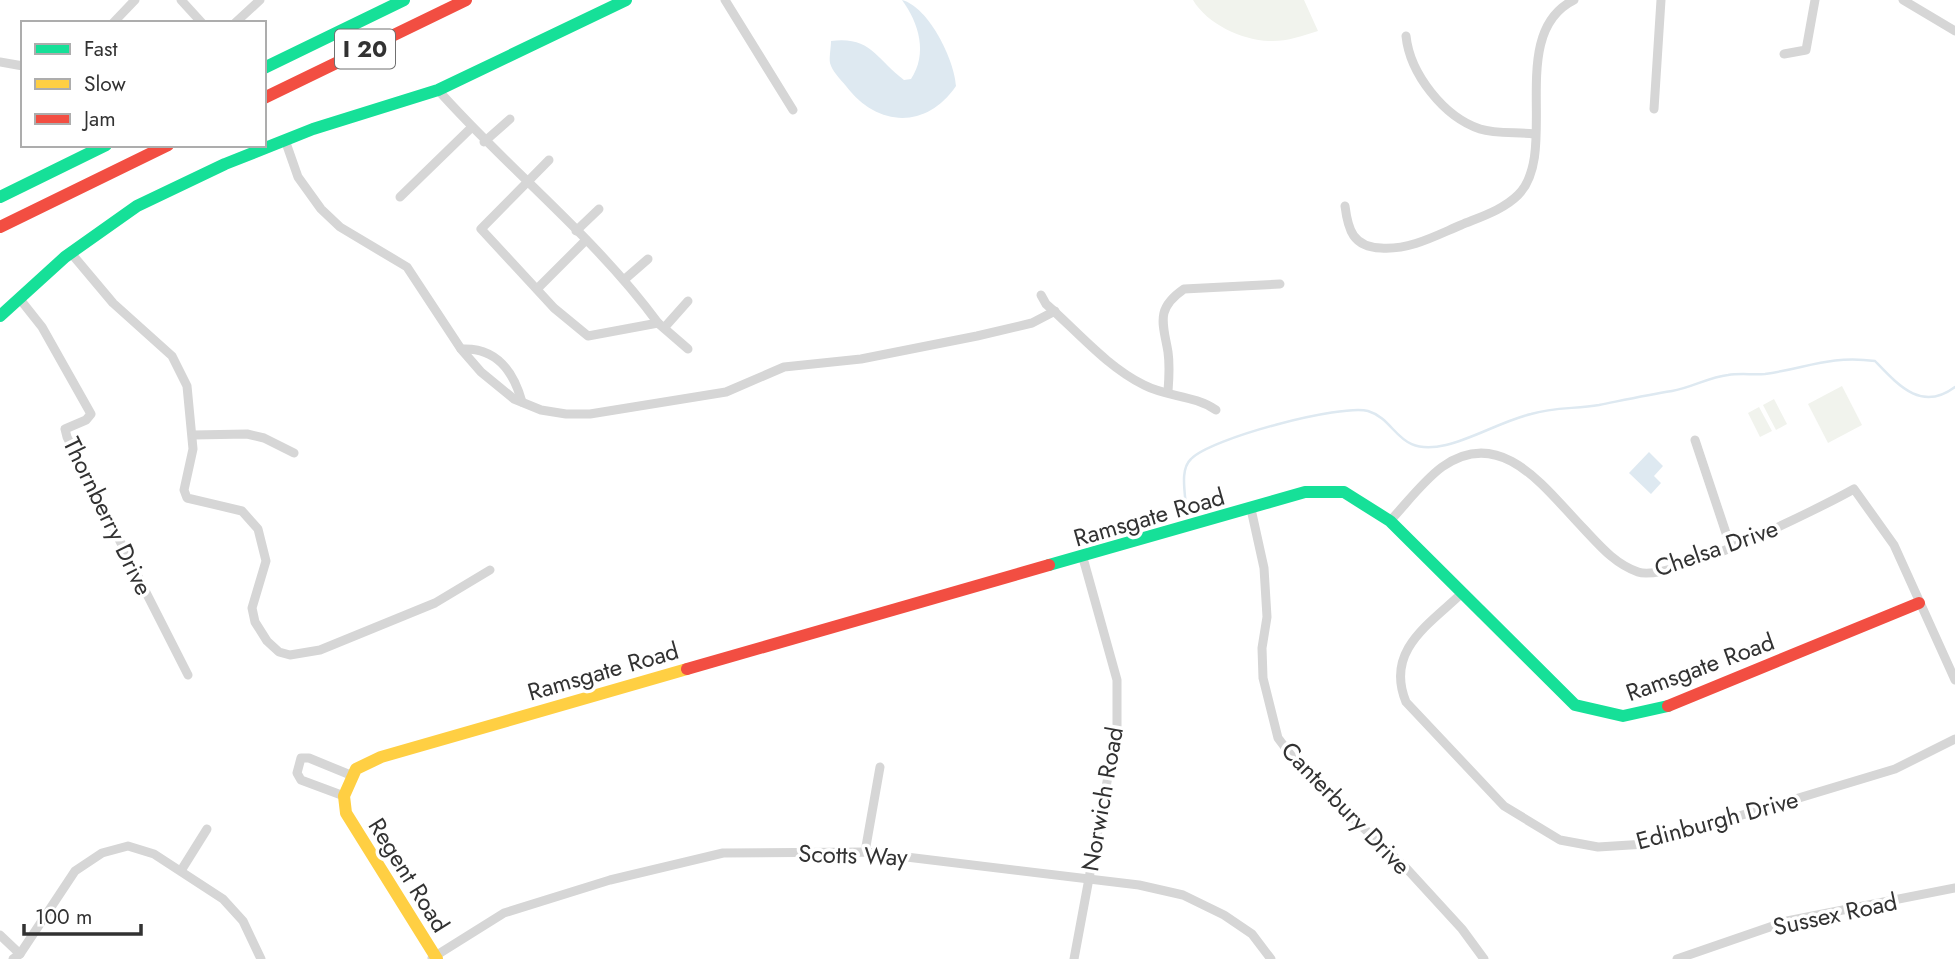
<svg xmlns="http://www.w3.org/2000/svg" width="1955" height="959" viewBox="0 0 1955 959" font-family="Jost,sans-serif">
<style>
.green{fill:#f1f3ed}
.water{fill:#dee9f1}
.lines{fill:none;stroke-linecap:round;stroke-linejoin:round}
.stream{stroke:#dee9f1;stroke-width:2.5}
.street{stroke:#d6d6d6;stroke-width:9}
.fast{stroke:#16e098;stroke-width:12}
.slow{stroke:#ffcf43;stroke-width:12}
.jam{stroke:#f24e42;stroke-width:12}
.labels{text-anchor:middle;dominant-baseline:central;stroke-width:7;stroke-linejoin:round;paint-order:stroke}
.shield{fill:#fff;stroke:#707070;stroke-width:2}
.shield-label{font-size:23px;font-weight:bold;fill:#323232}
.street-label{font-size:24px;fill:#323232;stroke:#fff}
</style>
<rect width="100%" height="100%" fill="#fff"/>
<g class="green">
<path d="M1193,0H1304L1318,31C1302,36 1285,42 1269,41C1242,40 1207,24 1193,0Z"/>
<polygon points="1842,386 1862,425 1828,443 1808,404"/>
<polygon points="1774,399 1787,424 1776,430 1763,405"/>
<polygon points="1759,407 1772,431 1760,437 1748,413"/>
</g>
<g class="water">
<path d="M902,0C929,7 955,61 956,86C926,130 877,127 846,86C841,80 832,71 830,63C829,57 831,48 831,41C871,36 876,59 904,80L911,79C928,54 919,23 902,0Z"/>
<polygon points="1649,452 1663,466 1654,476 1661,483 1651,494 1629,473"/>
</g>
<g class="lines">
<path class="stream" d="M1186,510C1186,495 1179,470 1191,459C1211,438 1341,404 1368,411C1398,420 1396,457 1446,445C1475,438 1502,421 1531,414C1554,407 1576,409 1599,405C1624,400 1647,395 1672,391C1691,388 1709,377 1728,375C1740,373 1753,375 1765,374C1807,368 1830,355 1875,361C1899,386 1922,412 1955,387"/>
<g class="street">
<polyline points="181,0 202,23"/>
<polyline points="725,0 793,110"/>
<polyline points="1903,0 1955,31"/>
<polyline points="113,23 135,0"/>
<polyline points="235,23 260,0"/>
<path d="M1406,36C1410,74 1444,117 1480,129C1496,134 1517,132 1534,134"/>
<polyline points="1784,54 1806,50 1815,0"/>
<polyline points="0,62 23,66"/>
<path d="M438,90C509,170 595,237 658,323L588,336L554,308L481,229L549,160"/>
<polyline points="1654,109 1661,0"/>
<polyline points="285,140 298,177 321,209 340,227 407,267 461,349 481,372 514,399 541,410 566,414 590,414 726,392 784,367 861,359 977,336 1032,323 1055,311"/>
<polyline points="484,142 510,119"/>
<polyline points="400,197 471,128"/>
<path d="M1345,206C1348,230 1353,247 1381,248C1410,250 1435,236 1461,225C1480,217 1503,210 1518,195C1561,152 1505,34 1574,0"/>
<polyline points="576,231 599,209"/>
<polyline points="71,253 113,303 172,356 187,386 193,449 184,490 187,498 242,511 258,529 266,561 252,608 255,622 267,641 279,652 290,655 320,650 435,603 490,570"/>
<polyline points="625,279 648,259"/>
<polyline points="537,289 586,240"/>
<path d="M1041,295L1046,304C1077,331 1107,367 1144,385C1167,397 1194,395 1216,410"/>
<polyline points="19,298 42,327 91,414 86,420 65,429 67,437 188,675"/>
<polyline points="658,323 688,349"/>
<polyline points="664,328 688,301"/>
<path d="M461,349C496,347 513,370 522,402"/>
<path d="M1168,391C1169,378 1170,366 1168,352C1163,323 1155,309 1184,289L1280,284"/>
<polyline points="193,435 247,434 264,438 294,453"/>
<polyline points="1695,440 1731,548"/>
<polyline points="1251,509 1264,568 1267,617 1262,648 1263,678 1278,738 1303,771 1407,869 1462,929 1484,959"/>
<path d="M1390,521C1406,504 1423,481 1442,467C1502,424 1546,490 1584,529C1600,546 1615,564 1638,572C1670,583 1820,508 1854,489L1894,545L1955,680"/>
<path d="M1461,594C1428,625 1385,651 1406,702L1504,806L1560,840L1598,847L1646,844L1895,769L1955,739"/>
<polyline points="344,796 301,780 297,773 301,758 309,758 353,776"/>
<polyline points="865,852 880,767"/>
<polyline points="182,869 207,829"/>
<polyline points="0,935 20,954"/>
<polyline points="432,958 504,913 610,880 723,853 865,852 1139,885 1183,895 1224,915 1252,934 1271,959"/>
<polyline points="13,959 20,954 75,871 102,853 128,846 154,854 223,899 243,921 261,959"/>
<polyline points="1074,959 1117,728 1117,680 1083,558"/>
<polyline points="1677,959 1787,921 1955,888"/>
</g>
<g class="fast">
<polyline points="264,68 404,0"/>
<polyline points="0,197 106,145"/>
<polyline points="0,316 65,257 137,206 225,164 313,129 438,90 626,0"/>
<polyline points="1049,565 1305,492 1344,492 1390,521 1575,705 1623,716 1668,706"/>
</g>
<polyline class="slow" points="437,959 346,813 344,796 356,769 381,757 687,669"/>
<g class="jam">
<polyline points="264,98 466,0"/>
<polyline points="0,227 168,145"/>
<polyline points="687,669 1049,565"/>
<polyline points="1668,706 1919,603"/>
</g>
</g>
<g class="labels">
<rect class="shield" x="335" y="29.5" width="60" height="39" rx="5"/>
<g class="shield-label">
<text x="365" y="49">I 20</text>
</g>
<g class="street-label">
<text transform="translate(108 516) rotate(64)">Thornberry Drive</text>
<text transform="translate(1149 517) rotate(-16)">Ramsgate Road</text>
<text transform="translate(1716 548) rotate(-19)">Chelsa Drive</text>
<text transform="translate(1700 667) rotate(-20)">Ramsgate Road</text>
<text transform="translate(603 671) rotate(-16)">Ramsgate Road</text>
<text transform="translate(1102 799) rotate(-80)">Norwich Road</text>
<text transform="translate(1346 808) rotate(46)">Canterbury Drive</text>
<text transform="translate(1717 820) rotate(-15)">Edinburgh Drive</text>
<text transform="translate(853 855) rotate(2)">Scotts Way</text>
<text transform="translate(409 875) rotate(58)">Regent Road</text>
<text transform="translate(1835 914) rotate(-12)">Sussex Road</text>
</g>
</g>
<rect x="21" y="21" width="245" height="126" fill="#ffffff" stroke="#adadad" stroke-width="2"/>
<rect x="35" y="44" width="35" height="10" fill="#16e098" stroke="#adadad" stroke-width="2"/>
<text x="84" y="56" font-size="21" fill="#323232">Fast</text>
<rect x="35" y="79" width="35" height="10" fill="#ffcf43" stroke="#adadad" stroke-width="2"/>
<text x="84" y="91" font-size="21" fill="#323232">Slow</text>
<rect x="35" y="114" width="35" height="10" fill="#f24e42" stroke="#adadad" stroke-width="2"/>
<text x="84" y="126" font-size="21" fill="#323232">Jam</text>
<path d="M24 924v10h117v-10" fill="none" stroke="#323232" stroke-width="3.5"/>
<text x="35" y="924" font-size="21" fill="#323232" stroke="#ffffff" stroke-width="5" paint-order="stroke">100 m</text>
</svg>
